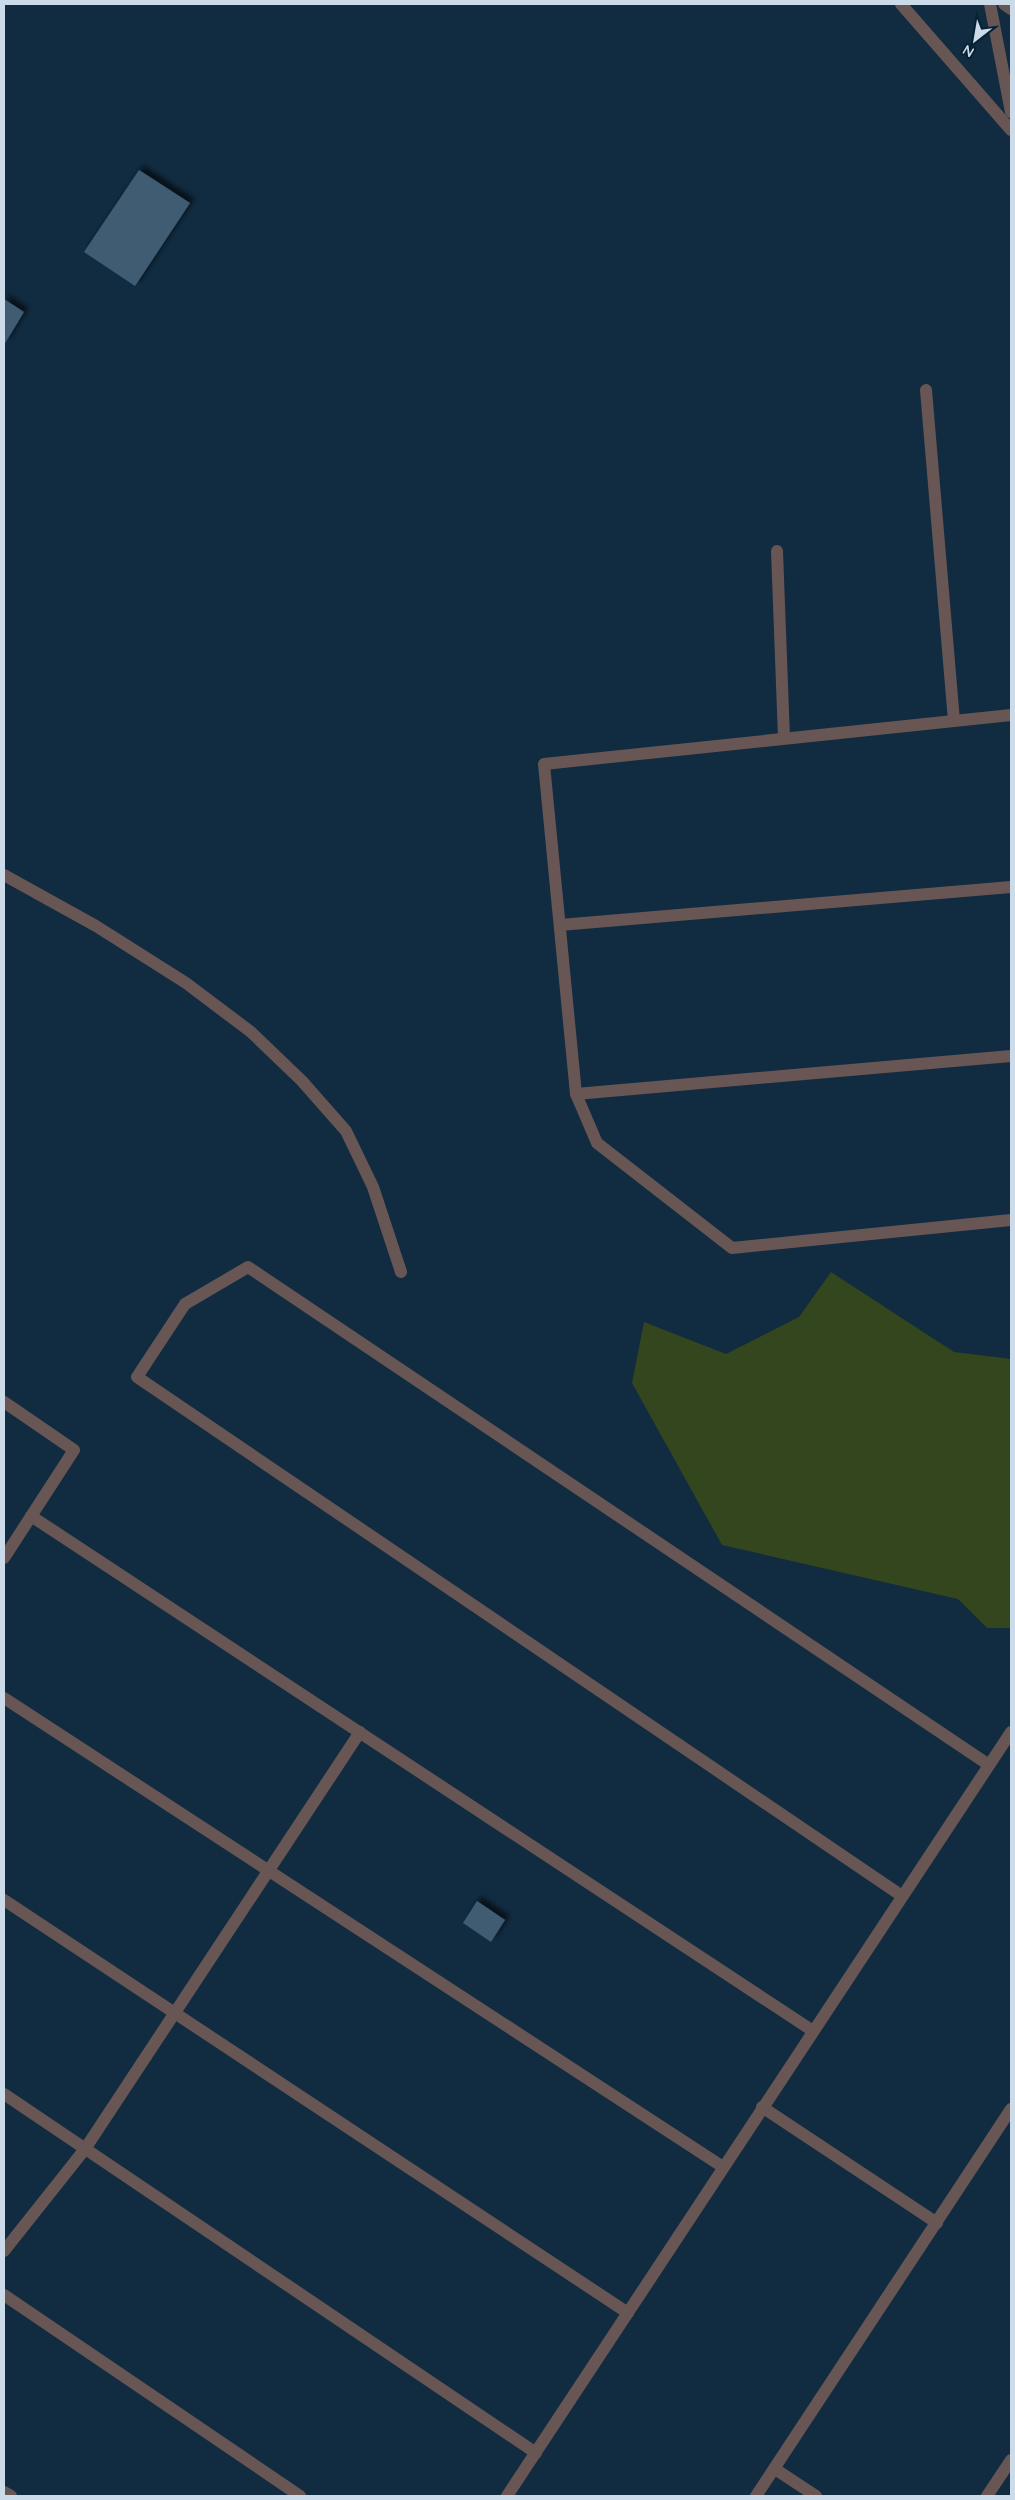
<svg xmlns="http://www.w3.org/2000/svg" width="1015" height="2500" viewBox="0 0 1015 2500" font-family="Quicksand,sans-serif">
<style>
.green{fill:#33461e}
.building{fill:#415c73;filter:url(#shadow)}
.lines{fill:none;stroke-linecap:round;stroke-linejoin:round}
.minor{stroke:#675653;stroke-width:12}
</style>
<defs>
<filter id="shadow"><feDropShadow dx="4.5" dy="-4.5" stdDeviation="2.5" flood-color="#0009"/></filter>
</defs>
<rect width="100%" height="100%" fill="#112b40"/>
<polygon class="green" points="831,1272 954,1352 1011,1359 1011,1628 987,1628 958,1599 722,1545 632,1383 644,1322 726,1354 799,1317"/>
<g class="building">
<polygon points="139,170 190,203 135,286 84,252"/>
<polygon points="4,299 24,312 4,345"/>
<polygon points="477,1901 505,1920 491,1942 463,1923"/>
</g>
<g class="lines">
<g class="minor">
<polyline points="901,4 1011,130"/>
<polyline points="990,4 1011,112"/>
<polyline points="1004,4 1011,9"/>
<polyline points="926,390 954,721"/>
<polyline points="777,551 784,738"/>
<polyline points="1011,715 544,764 576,1094 597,1143 732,1248 1011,1220"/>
<polyline points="4,875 96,926 186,983 251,1032 302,1081 346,1131 373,1187 401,1272"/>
<polyline points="560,925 1011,887"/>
<polyline points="576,1094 1011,1056"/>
<polyline points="4,1402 74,1450 4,1558"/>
<polyline points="31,1516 813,2031"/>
<polyline points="4,1698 723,2167"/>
<polyline points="902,1896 137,1377 185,1304 248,1267 989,1765"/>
<polyline points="4,1900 628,2313"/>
<polyline points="4,2094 536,2453"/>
<polyline points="762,2107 937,2223"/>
<polyline points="4,2251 85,2149 360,1732"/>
<polyline points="4,2295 300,2496"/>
<polyline points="775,2469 816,2496"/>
<polyline points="4,2492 11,2496"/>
<polyline points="507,2496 1011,1732"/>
<polyline points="756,2496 1011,2109"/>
<polyline points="987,2496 1011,2460"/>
</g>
</g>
<rect width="1015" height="2500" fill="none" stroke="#ccdbe9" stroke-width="10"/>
<g transform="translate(975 40) rotate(211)" stroke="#072135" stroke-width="4" paint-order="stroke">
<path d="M0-4L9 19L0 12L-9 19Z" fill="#ccdbe9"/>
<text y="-8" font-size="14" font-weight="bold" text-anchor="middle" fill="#ccdbe9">N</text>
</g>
</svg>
